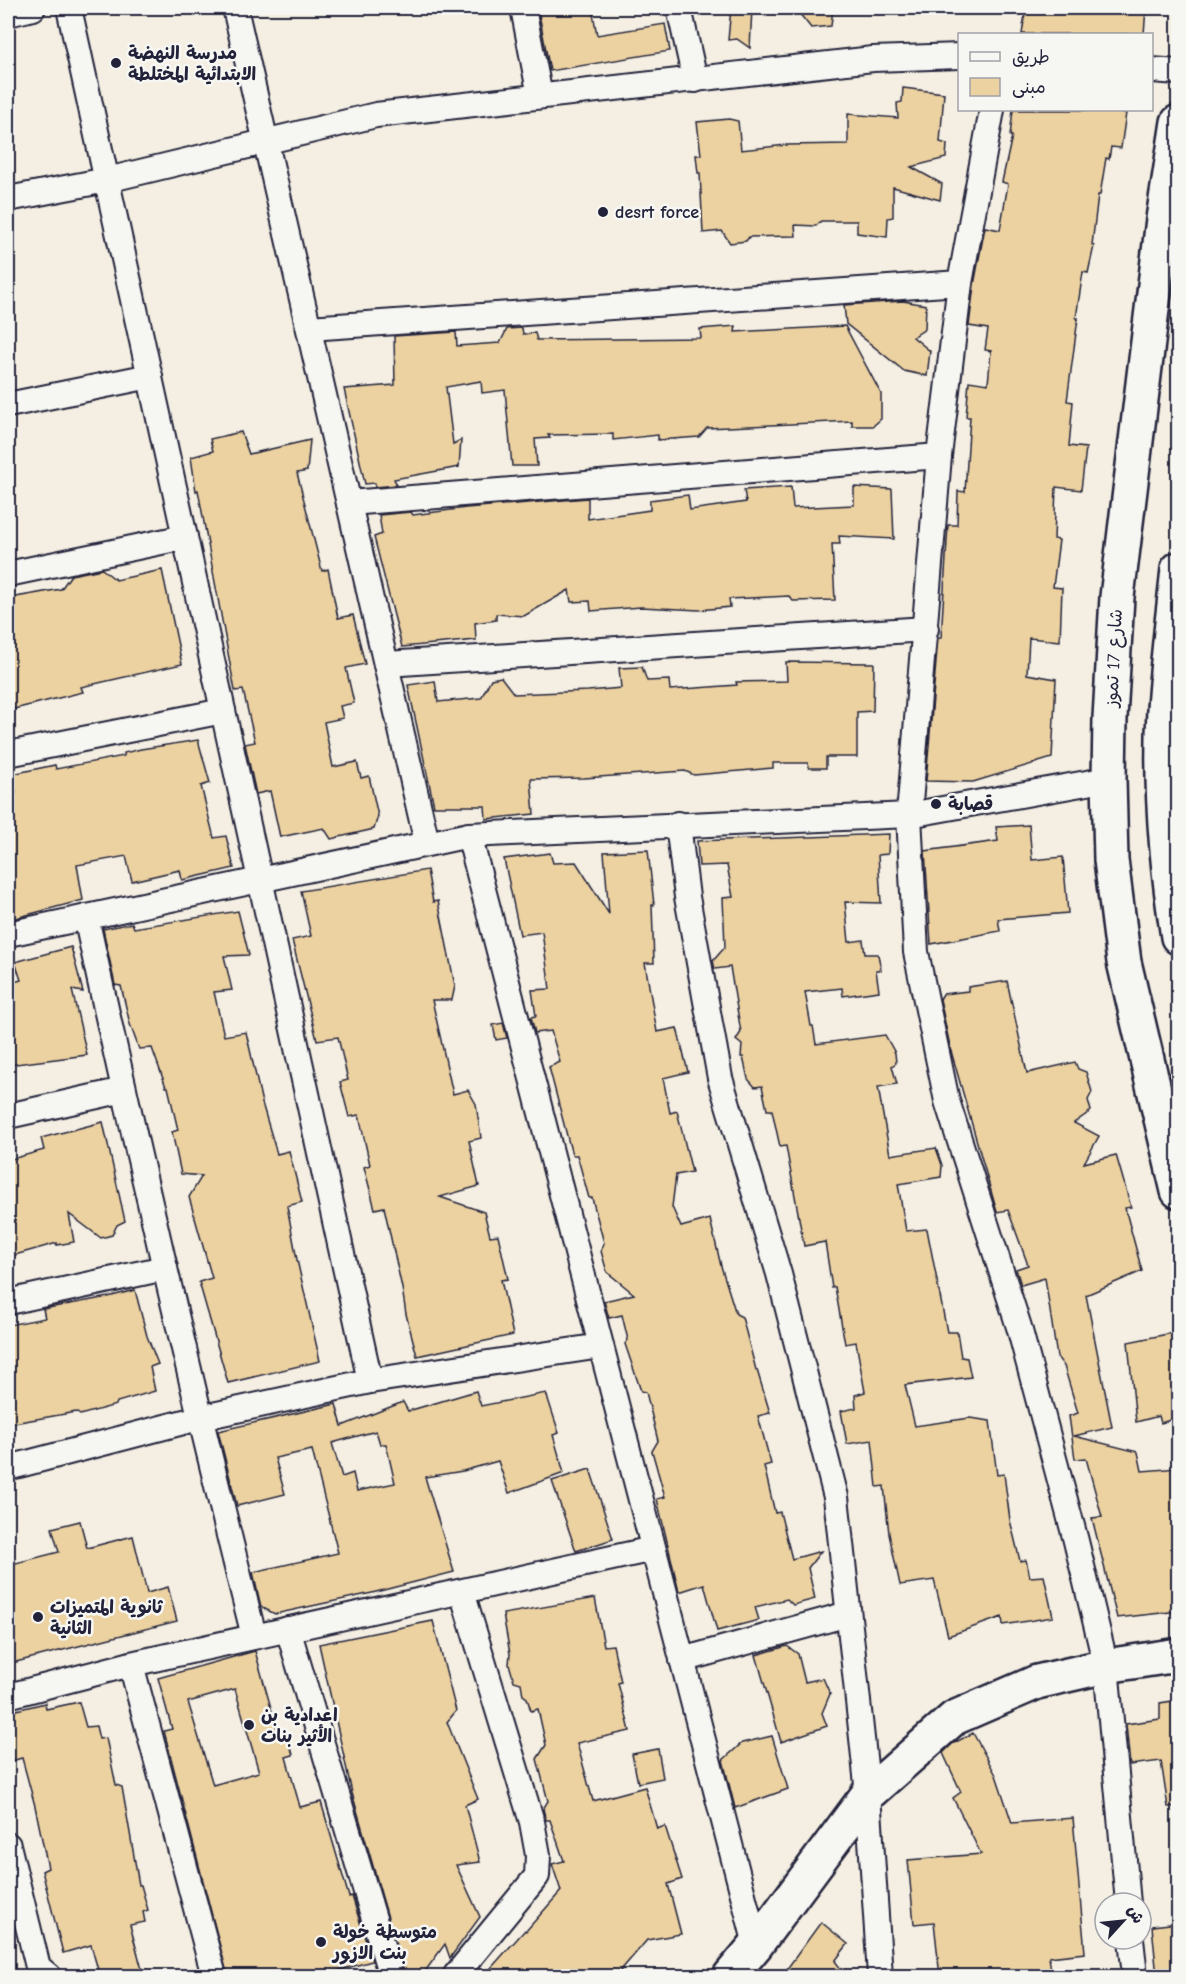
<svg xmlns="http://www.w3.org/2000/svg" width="1186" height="1984" viewBox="0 0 1186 1984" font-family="'Comic Neue','Playpen Sans Arabic',sans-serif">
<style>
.building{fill:#ecd2a1;stroke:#22223b;stroke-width:1.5;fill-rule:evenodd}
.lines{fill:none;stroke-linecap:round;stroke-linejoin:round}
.minor-casing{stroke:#22223b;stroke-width:28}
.secondary-casing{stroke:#22223b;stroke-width:38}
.minor{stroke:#f6f6f2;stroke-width:24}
.secondary{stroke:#f6f6f2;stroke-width:33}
.poi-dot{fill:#22223b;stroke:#f6f6f2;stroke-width:2}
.labels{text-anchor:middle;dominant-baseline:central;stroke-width:5;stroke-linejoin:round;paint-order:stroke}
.poi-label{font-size:18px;font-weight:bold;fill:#22223b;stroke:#f6f6f2;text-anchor:start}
.street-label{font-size:18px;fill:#22223b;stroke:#f6f6f2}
</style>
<rect width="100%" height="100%" fill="#f4efe2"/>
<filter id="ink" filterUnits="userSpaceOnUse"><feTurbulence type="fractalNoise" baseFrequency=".0167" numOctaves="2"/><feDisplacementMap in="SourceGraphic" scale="12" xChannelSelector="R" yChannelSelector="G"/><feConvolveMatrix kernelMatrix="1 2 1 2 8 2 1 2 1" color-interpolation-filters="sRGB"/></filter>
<g filter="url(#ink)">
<g class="building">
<polygon points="556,8 592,8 597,35 665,24 670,51 550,71 538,9"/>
<polygon points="731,8 752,8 750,48 737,39 728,40"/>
<polygon points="795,8 833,8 831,26 811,28"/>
<polygon points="1026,8 1146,8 1144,34 1022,34"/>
<polygon points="903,88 944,93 940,142 947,144 946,158 911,167 942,184 940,200 893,187 893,217 888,218 887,237 857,233 857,221 821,221 816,226 795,225 796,236 749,237 746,241 730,243 722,231 703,233 700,173 698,173 696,155 701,155 697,122 729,119 738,121 741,150 786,145 848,144 848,114 898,118 897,103 902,102"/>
<polygon points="1013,110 1105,110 1126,113 1121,148 1111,147 1109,159 1106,158 1100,195 1098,195 1092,245 1094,246 1088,273 1083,272 1076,318 1078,318 1067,401 1073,402 1069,446 1086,448 1081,490 1056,487 1054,539 1059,540 1053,587 1062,588 1060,641 1029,638 1027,674 1056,679 1052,758 973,782 926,781 938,638 941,638 948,525 957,525 958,491 965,492 970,417 966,417 969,381 988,384 991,351 985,350 988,329 969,326 974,285 985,227 1000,230 1008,184 1002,182 1012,136 1010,136"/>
<polygon points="903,301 926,305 925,329 913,337 930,351 927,376 904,371 846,324 844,305"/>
<polygon points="736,326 735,332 845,326 881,394 881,419 873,426 852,426 852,421 707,428 699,437 658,440 658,435 613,440 613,434 548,435 550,438 535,439 537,466 512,466 505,390 482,393 481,381 446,387 453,444 461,440 459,467 394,479 397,485 375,487 375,483 365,484 344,389 395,385 394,336 456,332 457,346 500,343 507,329 522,328 523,334 535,333 537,340 701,338 700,329"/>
<polygon points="241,432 249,454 310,440 307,471 297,473 322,571 328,569 338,618 353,615 365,664 346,668 354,703 340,706 343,718 324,722 333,767 357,762 361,778 369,776 378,816 374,829 331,839 324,828 280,837 270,791 256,794 245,744 255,742 243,690 235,691 198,490 196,491 191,457 213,451 210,439"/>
<polygon points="791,487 793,508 854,505 854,487 892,489 894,539 839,536 840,544 832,544 835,600 793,601 789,596 729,599 730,607 699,610 641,607 591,611 590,601 571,602 569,590 524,616 496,614 496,620 475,623 476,640 402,647 374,537 382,534 379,515 411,512 413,515 466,508 588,498 588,519 650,510 650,500 688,495 690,510 746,502 744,490"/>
<polygon points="102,569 116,580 162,570 182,664 81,687 83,692 10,710 8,699 8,600 16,598 16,597 61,589 71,575"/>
<polygon points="786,662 874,663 873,711 857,712 857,757 826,757 826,768 809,768 808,763 773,763 773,768 694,775 685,771 584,778 531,779 534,814 486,819 485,806 434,806 408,685 435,681 438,702 481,698 491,679 501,677 514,694 588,691 621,688 619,668 642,667 647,681 669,680 670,690 737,685 736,682 787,681"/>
<polygon points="198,740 210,783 201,786 214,838 226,836 234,868 182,880 180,870 132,881 126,856 77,865 83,900 8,920 8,795 16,793 12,774 55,765 56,769 124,756 124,753 141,749"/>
<polygon points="1029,825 1032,860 1063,857 1068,913 998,919 1000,931 931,944 925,851 998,841 996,827"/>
<polygon points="889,834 888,854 878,855 881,903 845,902 849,942 863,940 865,954 878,954 881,970 876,970 879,991 843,996 842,988 805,992 811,1026 813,1026 816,1044 885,1035 895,1053 896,1063 892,1066 897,1084 878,1087 890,1155 936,1148 942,1165 941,1177 898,1184 906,1231 927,1229 947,1332 957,1332 961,1357 967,1358 971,1377 905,1385 915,1426 970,1418 990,1421 997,1475 1004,1474 1010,1520 1020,1561 1026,1560 1030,1577 1044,1576 1053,1617 1003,1625 1002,1617 948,1636 934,1580 900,1585 889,1534 884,1486 877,1487 872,1440 847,1444 841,1411 856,1408 855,1395 865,1392 856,1342 845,1344 835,1287 832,1288 825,1242 804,1246 786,1146 780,1147 772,1110 767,1110 762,1086 755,1087 748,1079 743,1057 741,1057 742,1045 736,1040 741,1032 730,967 715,969 713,961 725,947 723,898 733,897 727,865 699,866 697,841"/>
<polygon points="648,850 654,905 652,905 654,963 645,963 657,1032 677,1028 688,1072 663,1078 670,1113 677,1111 692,1172 676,1175 672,1207 681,1227 710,1219 721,1266 736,1314 742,1317 756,1370 757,1370 770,1413 758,1416 771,1464 764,1466 775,1513 780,1512 792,1559 821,1551 808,1568 815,1599 793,1605 787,1599 755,1607 759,1620 717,1631 704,1584 679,1592 657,1499 665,1497 652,1451 658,1441 646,1392 641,1391 625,1344 628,1340 622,1315 609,1318 604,1301 634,1294 607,1272 601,1251 604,1243 592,1198 589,1198 577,1155 572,1155 549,1067 560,1062 551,1031 535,1033 531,1017 536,1016 532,990 550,989 542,932 520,935 504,859 550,853 553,863 576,862 609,914 604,852"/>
<polygon points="427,870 433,902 438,901 455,986 452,1000 432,1000 453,1094 468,1090 476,1104 481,1138 469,1141 479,1186 440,1197 484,1212 490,1236 498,1235 508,1279 501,1280 513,1335 417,1356 406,1314 402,1288 384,1207 375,1209 364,1167 370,1165 359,1115 349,1117 340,1082 348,1080 338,1037 317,1040 292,940 311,936 301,891"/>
<polygon points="238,911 249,955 224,956 232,990 214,992 224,1036 246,1032 262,1103 277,1154 289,1151 302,1202 287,1206 297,1260 320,1361 228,1383 199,1282 212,1278 189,1197 202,1176 181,1174 172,1132 178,1130 168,1087 166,1087 152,1048 139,1049 130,1024 121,986 115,985 103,929 132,923 134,928"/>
<polygon points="71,947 83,992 72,990 87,1055 8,1065 8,984 21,980 15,962"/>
<polygon points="1007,981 1027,1073 1075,1062 1078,1069 1086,1072 1092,1092 1088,1100 1091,1111 1074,1123 1099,1136 1084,1163 1116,1155 1131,1207 1125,1208 1142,1271 1086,1295 1112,1427 1074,1436 1138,1452 1142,1471 1179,1468 1179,1611 1117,1618 1092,1518 1102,1517 1086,1458 1075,1459 1069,1416 1078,1413 1064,1366 1057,1357 1045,1278 1021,1285 1016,1269 1028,1265 1008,1210 997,1212 951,1051 940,999 943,994 968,991 968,987"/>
<polygon points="503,1023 507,1038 496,1040 493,1025"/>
<polygon points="103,1122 125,1221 117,1225 112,1235 101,1238 69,1214 74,1242 57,1245 57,1243 8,1257 8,1160 44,1150 41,1138"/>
<polygon points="135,1290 147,1336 158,1364 150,1367 155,1391 117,1402 116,1405 80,1415 76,1412 8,1424 8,1325 45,1318 43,1309 108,1297"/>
<polygon points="1173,1333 1179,1360 1179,1417 1161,1423 1159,1416 1136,1422 1128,1342"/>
<path d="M476,1391L481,1406L546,1393L559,1433L553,1435L564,1473L509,1493L498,1461L463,1471L425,1477L454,1572L372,1593L275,1614L261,1607L253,1572L338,1553L312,1450L275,1458L285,1494L237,1506L218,1431L336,1404L342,1426L403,1402L408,1411ZM376,1431L380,1444H386L395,1483L357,1491L353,1473L342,1477L332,1443Z"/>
<polygon points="590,1469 613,1539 576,1551 552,1481"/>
<polygon points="80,1521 87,1548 133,1536 147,1593 168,1587 177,1621 8,1664 8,1565 59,1552 52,1528"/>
<polygon points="595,1598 604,1646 613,1645 621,1682 618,1683 630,1731 577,1743 593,1801 645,1787 657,1829 665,1826 682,1879 668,1884 681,1934 647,1940 615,1977 483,1977 525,1930 526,1931 561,1891 552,1864 564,1861 550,1820 546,1820 543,1809 548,1801 537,1759 546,1745 538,1709 531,1711 527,1698 523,1695 521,1683 514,1681 509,1664 510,1654 503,1614"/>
<polygon points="433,1621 456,1711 447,1722 478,1799 465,1805 480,1862 456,1865 480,1917 450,1958 445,1944 421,1977 405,1977 352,1793 319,1644"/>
<polygon points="787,1646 798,1654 805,1682 823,1678 830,1694 822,1713 827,1726 781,1742 756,1655"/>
<path d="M255,1651L280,1740L288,1737L293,1755L286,1757L300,1807L321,1802L349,1897L352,1896L372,1961L315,1977H228L164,1731L172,1729L158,1678ZM235,1689L259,1772L213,1785L188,1702Z"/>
<polygon points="1179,1700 1179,1806 1168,1807 1161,1761 1130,1765 1126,1724 1160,1719 1160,1703"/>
<polygon points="79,1702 86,1727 96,1726 99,1739 106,1738 116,1785 122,1787 139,1885 141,1885 148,1910 143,1912 145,1922 130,1925 144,1977 100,1977 91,1945 63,1953 42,1871 48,1868 35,1806 22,1758 8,1762 8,1712 45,1703 46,1709"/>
<polygon points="973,1733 996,1775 1012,1823 1073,1818 1085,1953 1049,1957 1052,1977 940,1977 934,1922 914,1924 908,1860 981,1854 953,1798 961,1792 943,1753 952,1744"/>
<polygon points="772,1736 788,1789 735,1808 723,1760 742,1743"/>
<polygon points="658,1749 663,1778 638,1783 632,1754"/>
<polygon points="821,1922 848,1944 835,1961 847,1977 781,1977"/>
<polygon points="1179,1923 1179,1977 1157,1977 1152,1926"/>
</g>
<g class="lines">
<g class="minor-casing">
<g id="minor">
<polyline points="69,8 370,1381"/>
<polyline points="235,8 427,843"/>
<polyline points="523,8 540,96"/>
<polyline points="679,8 695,80"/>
<polyline points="8,14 33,8"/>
<polyline points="1152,70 1178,72"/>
<polyline points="992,110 960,283 939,456 909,815 916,952 947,1101 1019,1327 1076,1541 1106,1666 1128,1903"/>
<polyline points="8,199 107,180 376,115 873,59 960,56"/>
<polyline points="309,328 960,283"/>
<polyline points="8,405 150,376"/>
<polyline points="349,503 939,456"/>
<polyline points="8,574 185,537"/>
<polyline points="386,664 926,629"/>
<polyline points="8,754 223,711"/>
<polyline points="678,824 687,897 720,1078 779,1274 836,1497 868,1794 880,1976"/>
<polyline points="469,835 756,1945"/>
<path d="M86,917C138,1157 194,1397 254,1636"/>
<polyline points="8,934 469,835 909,815 1109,779"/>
<polyline points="8,1116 124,1090"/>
<polyline points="8,1302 165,1268"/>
<polyline points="8,1468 199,1418 370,1381 601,1346"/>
<polyline points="288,1629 391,1976"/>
<polyline points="682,1660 848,1614"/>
<polyline points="131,1664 214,1976"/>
<polyline points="8,1696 131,1664 653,1549"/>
<polyline points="8,1845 38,1967 49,1976"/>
<polyline points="1131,1939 1135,1976"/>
<polyline points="455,1976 537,1876 538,1855 532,1822 462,1592"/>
</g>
</g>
<g class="secondary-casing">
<g id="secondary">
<polyline points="1178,122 1163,219 1117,597 1110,718 1109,779 1111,860 1124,962 1178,1191"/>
<path d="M1178,569C1173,615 1167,662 1164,709C1160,785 1166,863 1178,937"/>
<polyline points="730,1976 756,1945 868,1794 954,1718 1037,1682 1106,1666 1178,1655"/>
</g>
</g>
<use href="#minor" class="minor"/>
<use href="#secondary" class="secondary"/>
</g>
</g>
<g class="poi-dot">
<circle cx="116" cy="63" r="6"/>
<circle cx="603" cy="212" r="6"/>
<circle cx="936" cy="804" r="6"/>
<circle cx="38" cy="1617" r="6"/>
<circle cx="249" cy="1725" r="6"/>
<circle cx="321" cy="1942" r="6"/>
</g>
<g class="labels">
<g class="poi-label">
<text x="128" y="53">مدرسة النهضة<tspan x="128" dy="21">الابتدائية المختلطة</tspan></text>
<text x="615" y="212">desrt force</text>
<text x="948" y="804">قصابة</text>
<text x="50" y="1607">ثانوية المتميزات<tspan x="50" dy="21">الثانية</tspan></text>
<text x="261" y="1715">اعدادية بن<tspan x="261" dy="21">الأثير بنات</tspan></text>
<text x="333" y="1932">متوسطة خولة<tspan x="333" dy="21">بنت الازور</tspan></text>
</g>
<g class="street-label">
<text transform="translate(1114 658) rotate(-87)">شارع 17 تموز</text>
</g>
</g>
<rect width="1186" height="1984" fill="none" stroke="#f6f6f2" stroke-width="30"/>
<rect x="15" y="15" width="1156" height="1954" fill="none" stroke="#22223b" stroke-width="2" filter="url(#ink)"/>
<rect x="958" y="33" width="195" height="78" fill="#f6f6f2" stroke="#a1a1a9" stroke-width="1.5"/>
<rect x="970" y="52" width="30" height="9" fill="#f6f6f2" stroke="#a1a1a9" stroke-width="1.5"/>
<text x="1012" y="63" font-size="18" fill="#22223b">طريق</text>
<rect x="970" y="78" width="30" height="18" fill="#ecd2a1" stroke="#a1a1a9" stroke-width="1.5"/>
<text x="1012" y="93" font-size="18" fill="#22223b">مبنى</text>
<g transform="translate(1123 1921) rotate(63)"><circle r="28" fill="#f6f6f2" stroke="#a1a1a9" stroke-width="1.5"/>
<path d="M0-4.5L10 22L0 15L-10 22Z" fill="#22223b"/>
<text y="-9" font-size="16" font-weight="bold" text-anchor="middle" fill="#22223b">ش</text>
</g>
</svg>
